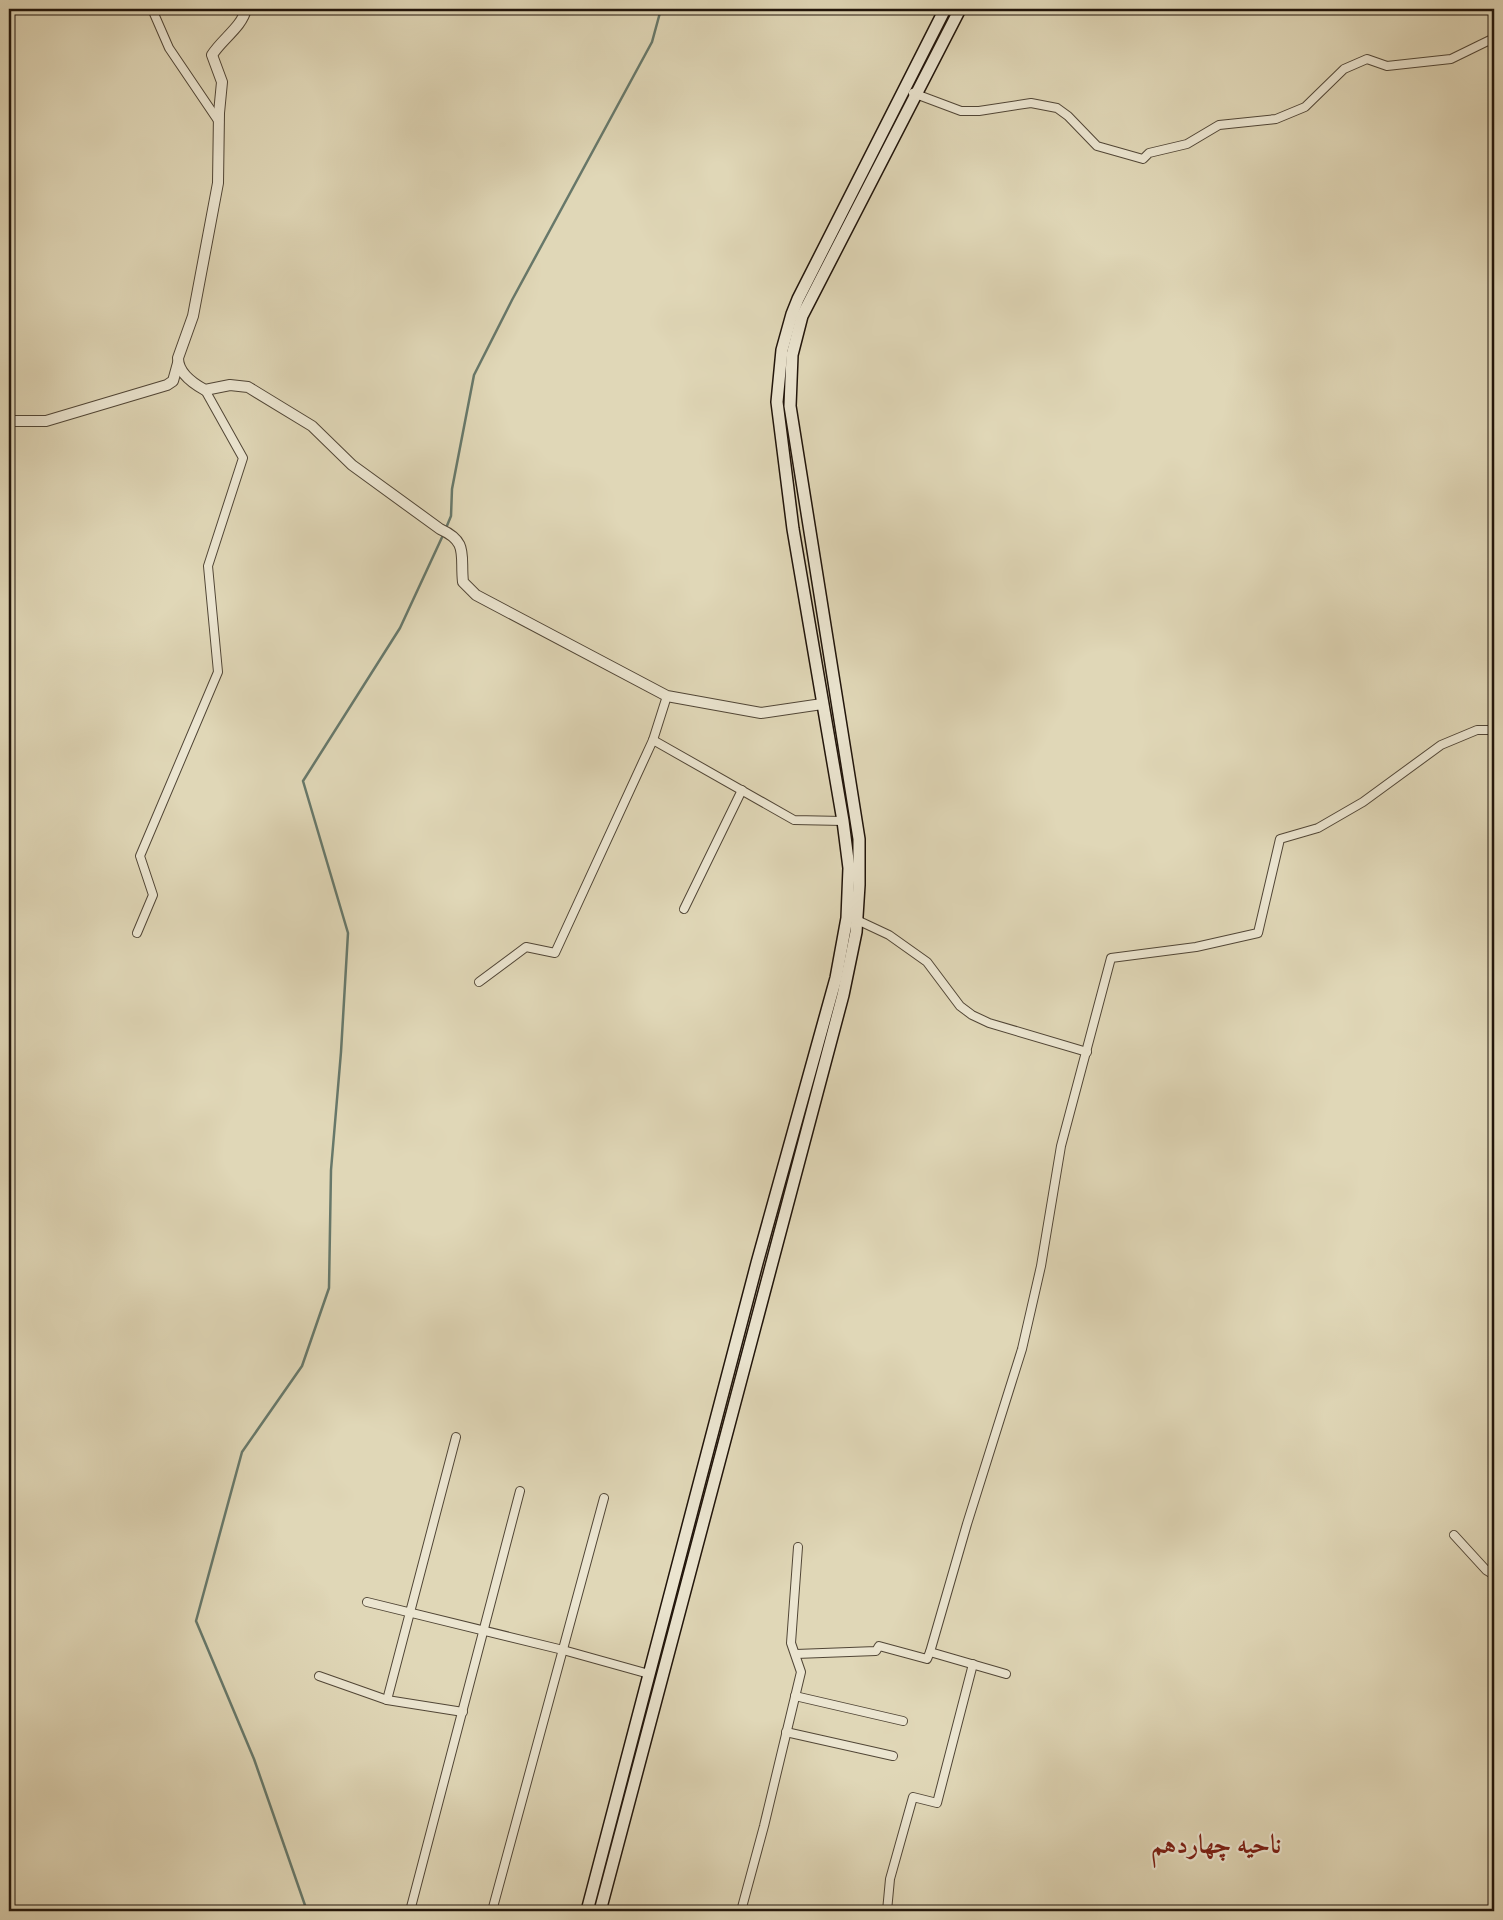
<svg xmlns="http://www.w3.org/2000/svg" width="1503" height="1920" viewBox="0 0 1503 1920" font-family="'IM FELL DW Pica',Amiri,serif">
<style>
.lines{fill:none;stroke-linecap:round;stroke-linejoin:round}
.stream{stroke:#67786a;stroke-width:2.5}
.minor-casing{stroke:#514636;stroke-width:10}
.tertiary-casing{stroke:#514636;stroke-width:12}
.secondary-casing{stroke:#21150b;stroke-width:14}
.minor{stroke:#ebe5d0;stroke-width:8}
.tertiary{stroke:#ebe5d0;stroke-width:10}
.secondary{stroke:#ebe5d0;stroke-width:11}
.labels{text-anchor:middle;dominant-baseline:central;stroke-width:4.5;stroke-linejoin:round;paint-order:stroke}
.district-label{font-size:26px;font-weight:bold;fill:#7a1f14;stroke:#ebe5d0}
</style>
<rect width="100%" height="100%" fill="#e0d7b7"/>
<filter id="stains"><feTurbulence type="fractalNoise" baseFrequency=".004" numOctaves="4"/><feColorMatrix values="0 0 0 0 .2 0 0 0 0 .09 0 0 0 0 .02 0 0 0 .5 -.17"/></filter>
<radialGradient id="worn" r=".72"><stop offset=".6" stop-color="#630" stop-opacity="0"/><stop offset="1" stop-color="#630" stop-opacity=".3"/></radialGradient>
<g class="lines">
<g class="stream">
<polyline points="446,528 451,516 452,489 474,375 512,300 652,42 661,9"/>
<polyline points="307,1911 254,1759 196,1621 242,1452 302,1366 329,1288 331,1170 341,1052 348,933 303,781 400,628 444,533"/>
</g>
<g class="minor-casing">
<g id="minor">
<polyline points="152,9 169,48 219,122"/>
<polyline points="913,93 961,111 979,111 1031,103 1057,108 1068,116 1097,146 1143,159 1149,153 1187,144 1219,125 1276,119 1305,107 1344,69 1367,59 1387,66 1451,59 1494,38"/>
<polyline points="653,740 794,820 843,821"/>
<polyline points="684,909 742,790"/>
<polyline points="857,920 889,935 927,962 960,1006 972,1015 989,1023 1087,1052"/>
<polyline points="137,933 153,895 140,856 218,672 208,566 243,458 205,390"/>
<polyline points="479,982 526,947 555,953 653,740 667,696"/>
<polyline points="1454,1535 1486,1570 1494,1575"/>
<polyline points="367,1602 563,1650 649,1674"/>
<polyline points="930,1652 1006,1674"/>
<polyline points="796,1654 876,1651 879,1646 927,1659 930,1652 967,1524 1022,1349 1041,1266 1061,1146 1111,958 1196,947 1258,933 1280,839 1318,828 1363,802 1441,745 1477,730 1494,730"/>
<polyline points="319,1676 387,1700 463,1712"/>
<polyline points="795,1696 903,1721"/>
<polyline points="387,1700 456,1437"/>
<polyline points="786,1732 893,1756"/>
<polyline points="410,1911 520,1491"/>
<polyline points="492,1911 604,1498"/>
<polyline points="741,1911 764,1826 801,1672 791,1643 798,1547"/>
<polyline points="887,1911 890,1879 913,1797 937,1803 973,1664"/>
</g>
</g>
<g class="tertiary-casing">
<g id="tertiary">
<path d="M246,9C242,27 222,39 212,55L222,82L219,113L218,183L193,316L178,358C178,373 194,384 205,390L230,385L248,387L312,426L352,465L440,529C469,542 460,555 463,582L476,595L667,696L761,713L822,704"/>
<polyline points="9,421 46,421 167,385 173,381 178,363"/>
</g>
</g>
<g class="secondary-casing">
<g id="secondary">
<polyline points="587,1911 757,1263 836,978 847,918 849,868 843,821 793,529 777,402 782,350 792,314 798,299 945,9"/>
<polyline points="600,1911 843,995 856,932 859,885 859,839 790,406 792,355 802,316 960,9"/>
</g>
</g>
<use href="#minor" class="minor"/>
<use href="#tertiary" class="tertiary"/>
<use href="#secondary" class="secondary"/>
</g>
<g class="labels">
<g class="district-label">
<text x="1216" y="1845">ناحیه چهاردهم</text>
</g>
</g>
<rect width="1503" height="1920" fill="none" stroke="#e0d7b7" stroke-width="30"/>
<rect x="10" y="10" width="1483" height="1900" fill="none" stroke="#21150b" stroke-width="2.5"/>
<rect x="15" y="15" width="1473" height="1890" fill="none" stroke="#21150b"/>
<rect width="100%" height="100%" filter="url(#stains)"/>
<rect width="100%" height="100%" fill="url(#worn)"/>
</svg>
